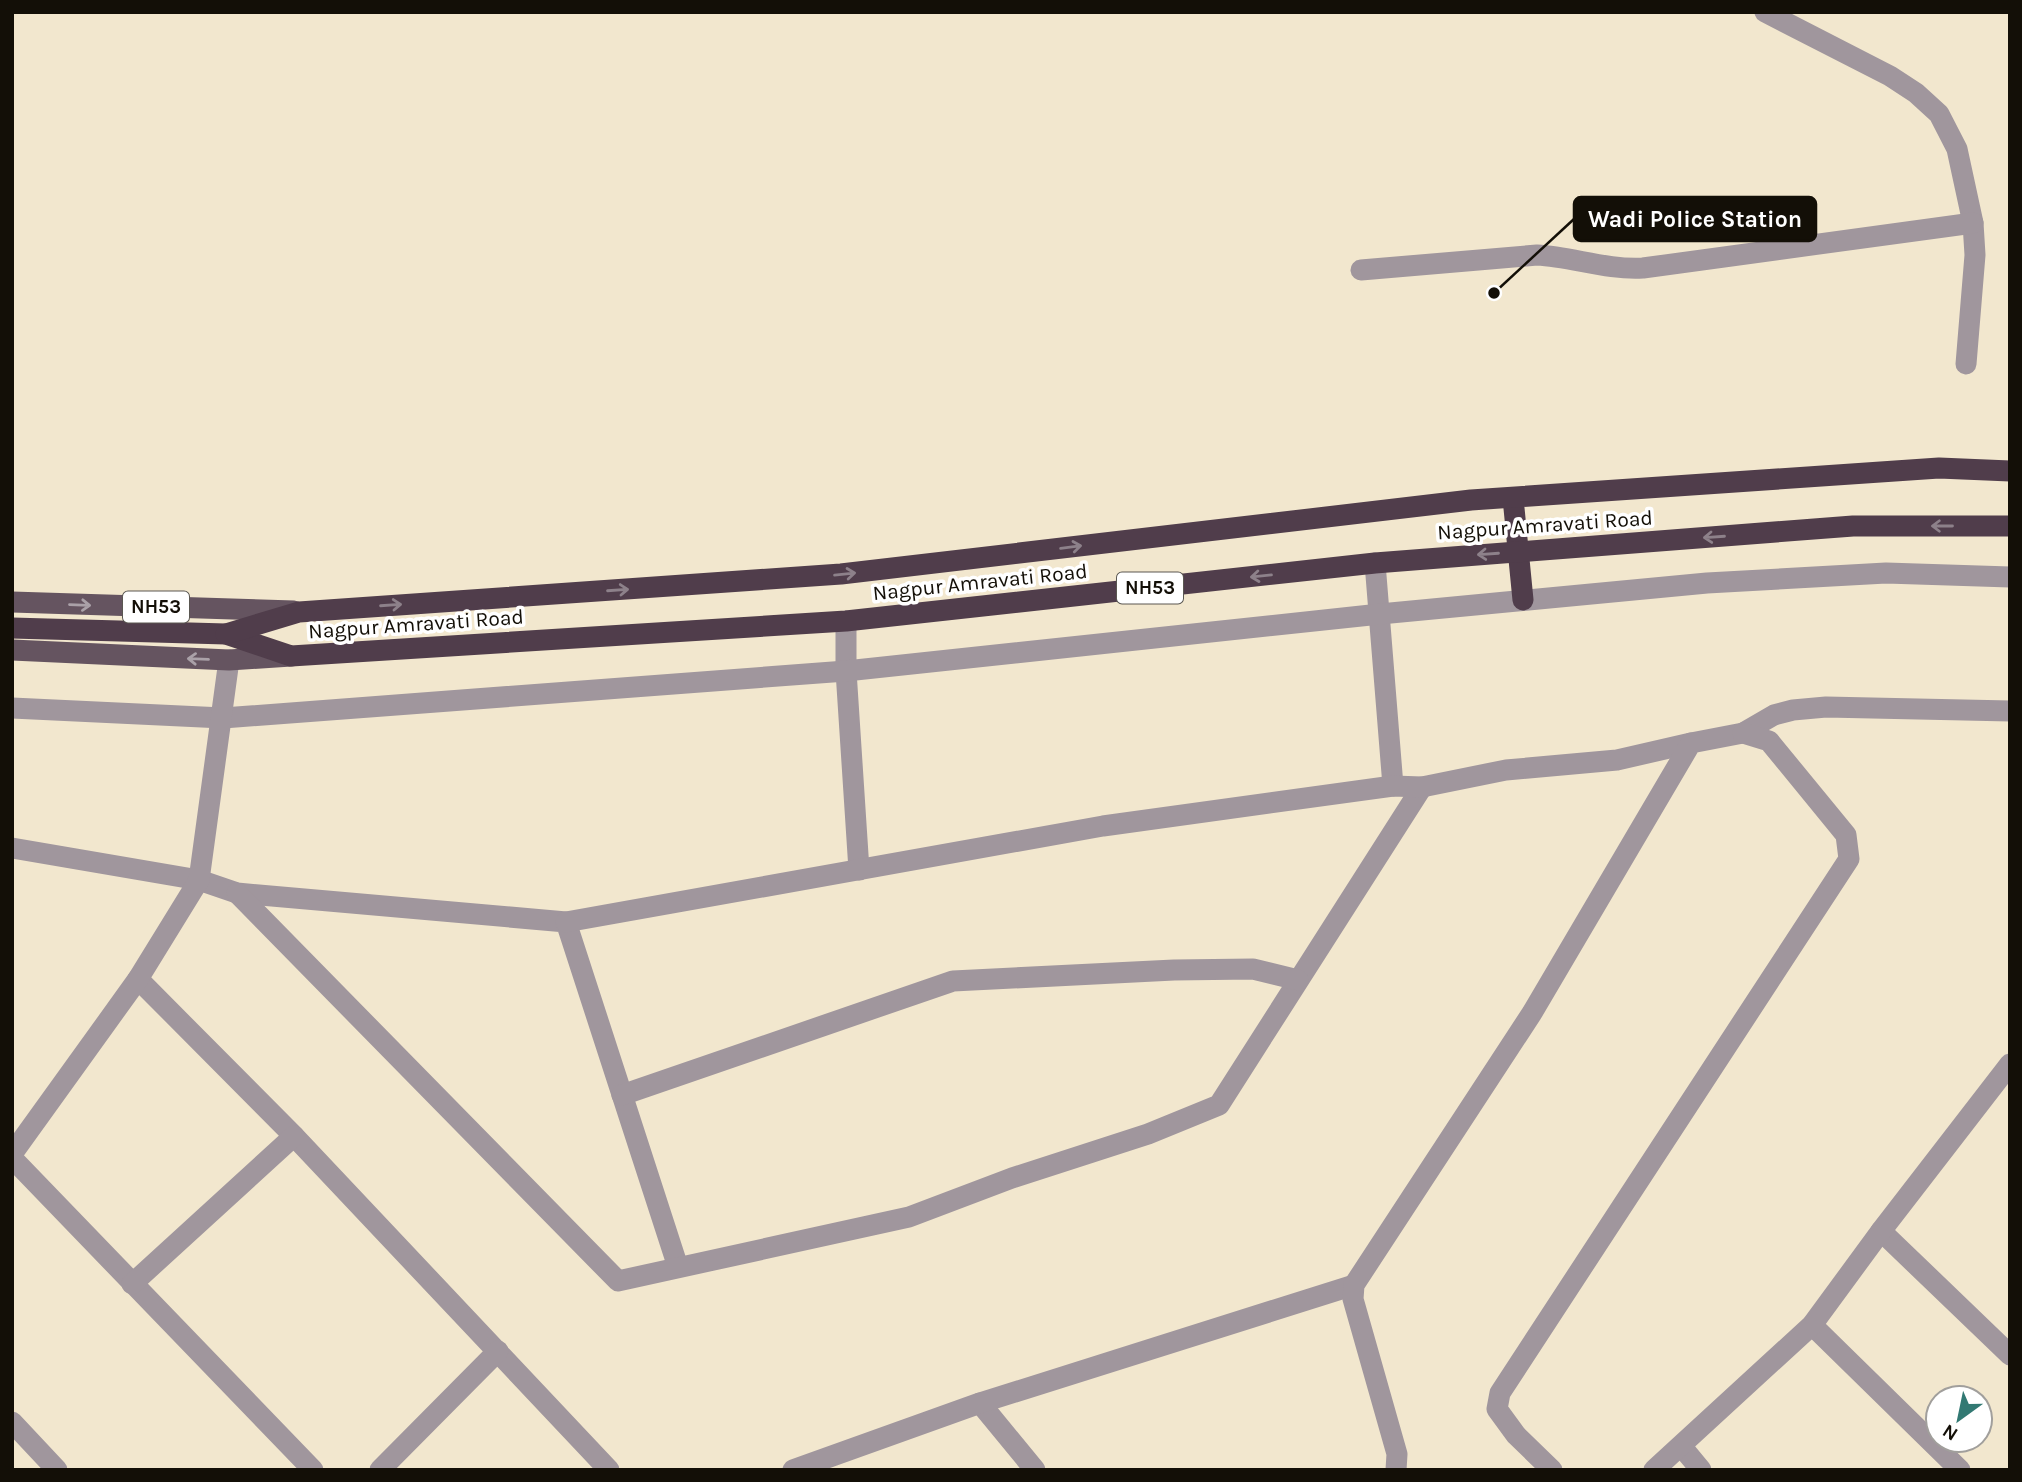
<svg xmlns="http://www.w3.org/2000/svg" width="2022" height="1482" viewBox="0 0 2022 1482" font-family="Karla,sans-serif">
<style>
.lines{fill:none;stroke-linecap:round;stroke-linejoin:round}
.minor{stroke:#a0969d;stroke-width:21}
.major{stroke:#655460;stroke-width:21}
.highway{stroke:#503d4b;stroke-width:21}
.oneway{stroke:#8d818a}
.oneway2{stroke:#aaa1a8}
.labels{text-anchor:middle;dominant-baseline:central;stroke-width:7;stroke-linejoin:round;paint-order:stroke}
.shield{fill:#fff;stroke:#5a5751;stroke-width:2}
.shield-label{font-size:19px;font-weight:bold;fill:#130f07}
.street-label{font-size:21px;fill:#130f07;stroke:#fff}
.leader{fill:none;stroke:#130f07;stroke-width:2.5}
.callout-dot{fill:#130f07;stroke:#fff;stroke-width:2.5}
.callout{fill:#130f07;stroke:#130f07;stroke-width:2.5}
.callout-label{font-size:23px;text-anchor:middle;font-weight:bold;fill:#fff}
</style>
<rect width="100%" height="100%" fill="#f2e7ce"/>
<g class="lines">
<g class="minor">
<polyline points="1765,12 1890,76 1916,93 1939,114 1957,149 1973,223 1975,255 1966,364"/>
<path d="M1361,270L1537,255C1573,257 1606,270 1643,268L1973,223"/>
<polyline points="1375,563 1393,786"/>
<polyline points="846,621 846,671 859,870"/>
<polyline points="12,708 223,718 846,671 1380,614 1707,583 1886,573 2010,577"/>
<polyline points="12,848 199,880 237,893 566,922 678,1267"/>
<polyline points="237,893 618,1281 909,1217 1012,1178 1148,1134 1219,1105 1422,787"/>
<polyline points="566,922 1103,826 1393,786 1422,787 1506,770 1617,760 1691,743"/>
<polyline points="138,979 294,1136 609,1470"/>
<polyline points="622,1095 953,981 1174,970 1253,969 1298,980"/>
<polyline points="12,1154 138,979 199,880 229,660"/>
<polyline points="12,1158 313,1470"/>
<polyline points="1881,1231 2010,1355"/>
<polyline points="132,1284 294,1136"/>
<polyline points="1812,1325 1960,1470"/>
<polyline points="980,1403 1035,1470"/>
<polyline points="12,1422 57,1470"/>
<polyline points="1682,1447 1701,1470"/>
<polyline points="380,1470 498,1351"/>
<polyline points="793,1470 980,1403 1354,1285"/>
<polyline points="1396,1470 1397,1454 1353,1299 1354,1285 1532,1013 1691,743 1743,733 1774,715 1793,710 1826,707 2010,711"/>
<polyline points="1552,1470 1516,1435 1497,1409 1500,1393 1849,859 1846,835 1769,741 1743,733"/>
<polyline points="1654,1470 1812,1325 1881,1231 2010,1064"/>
</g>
<g class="major">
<polyline points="12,602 294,611"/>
<polyline points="12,650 229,660 291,656"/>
</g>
<g class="highway">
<polyline points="1513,498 1523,600"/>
<polyline points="12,628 226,634 291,656 846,621 1375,563 1853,526 2010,526"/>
<polyline points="226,634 299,612 841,574 1471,500 1939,468 2010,471"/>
</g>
</g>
<defs><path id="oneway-shaft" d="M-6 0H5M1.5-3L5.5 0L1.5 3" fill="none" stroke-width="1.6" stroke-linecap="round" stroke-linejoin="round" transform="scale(1.75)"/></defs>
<g class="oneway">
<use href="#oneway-shaft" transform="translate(1942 526) rotate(-180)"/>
<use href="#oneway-shaft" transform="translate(1714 537) rotate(176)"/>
<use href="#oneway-shaft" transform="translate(1071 547) rotate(-7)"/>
<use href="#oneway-shaft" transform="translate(1488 554) rotate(176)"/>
<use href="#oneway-shaft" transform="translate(845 574) rotate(-6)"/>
<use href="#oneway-shaft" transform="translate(1261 576) rotate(174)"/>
<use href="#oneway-shaft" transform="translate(618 590) rotate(-4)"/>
<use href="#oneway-shaft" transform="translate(391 605) rotate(-4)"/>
</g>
<g class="oneway2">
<use href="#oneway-shaft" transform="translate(80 605) rotate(2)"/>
<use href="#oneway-shaft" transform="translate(198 659) rotate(-178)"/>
</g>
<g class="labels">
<g class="shield">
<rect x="1117" y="572.5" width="66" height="31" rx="5"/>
<rect x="123" y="591.5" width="66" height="31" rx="5"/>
</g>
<g class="shield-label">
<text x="1150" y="588">NH53</text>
<text x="156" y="607">NH53</text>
</g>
<g class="street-label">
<text transform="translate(1545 525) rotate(-4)">Nagpur Amravati Road</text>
<text transform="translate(980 582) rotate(-6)">Nagpur Amravati Road</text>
<text transform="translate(416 624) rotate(-4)">Nagpur Amravati Road</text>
</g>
</g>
<path class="leader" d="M1494 293L1574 219"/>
<circle class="callout-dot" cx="1494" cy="293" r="7"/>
<rect class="callout" x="1574" y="197" width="242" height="44" rx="7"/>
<g class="callout-label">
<text x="1695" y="227">Wadi Police Station</text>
</g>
<rect width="2022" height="1482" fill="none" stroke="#130f07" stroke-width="28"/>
<g transform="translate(1959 1419) rotate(213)"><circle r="33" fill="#ffffff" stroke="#a19f9c" stroke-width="2"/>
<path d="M0-5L12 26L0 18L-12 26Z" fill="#327973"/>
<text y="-10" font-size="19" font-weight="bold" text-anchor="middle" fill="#130f07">N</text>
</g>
</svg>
